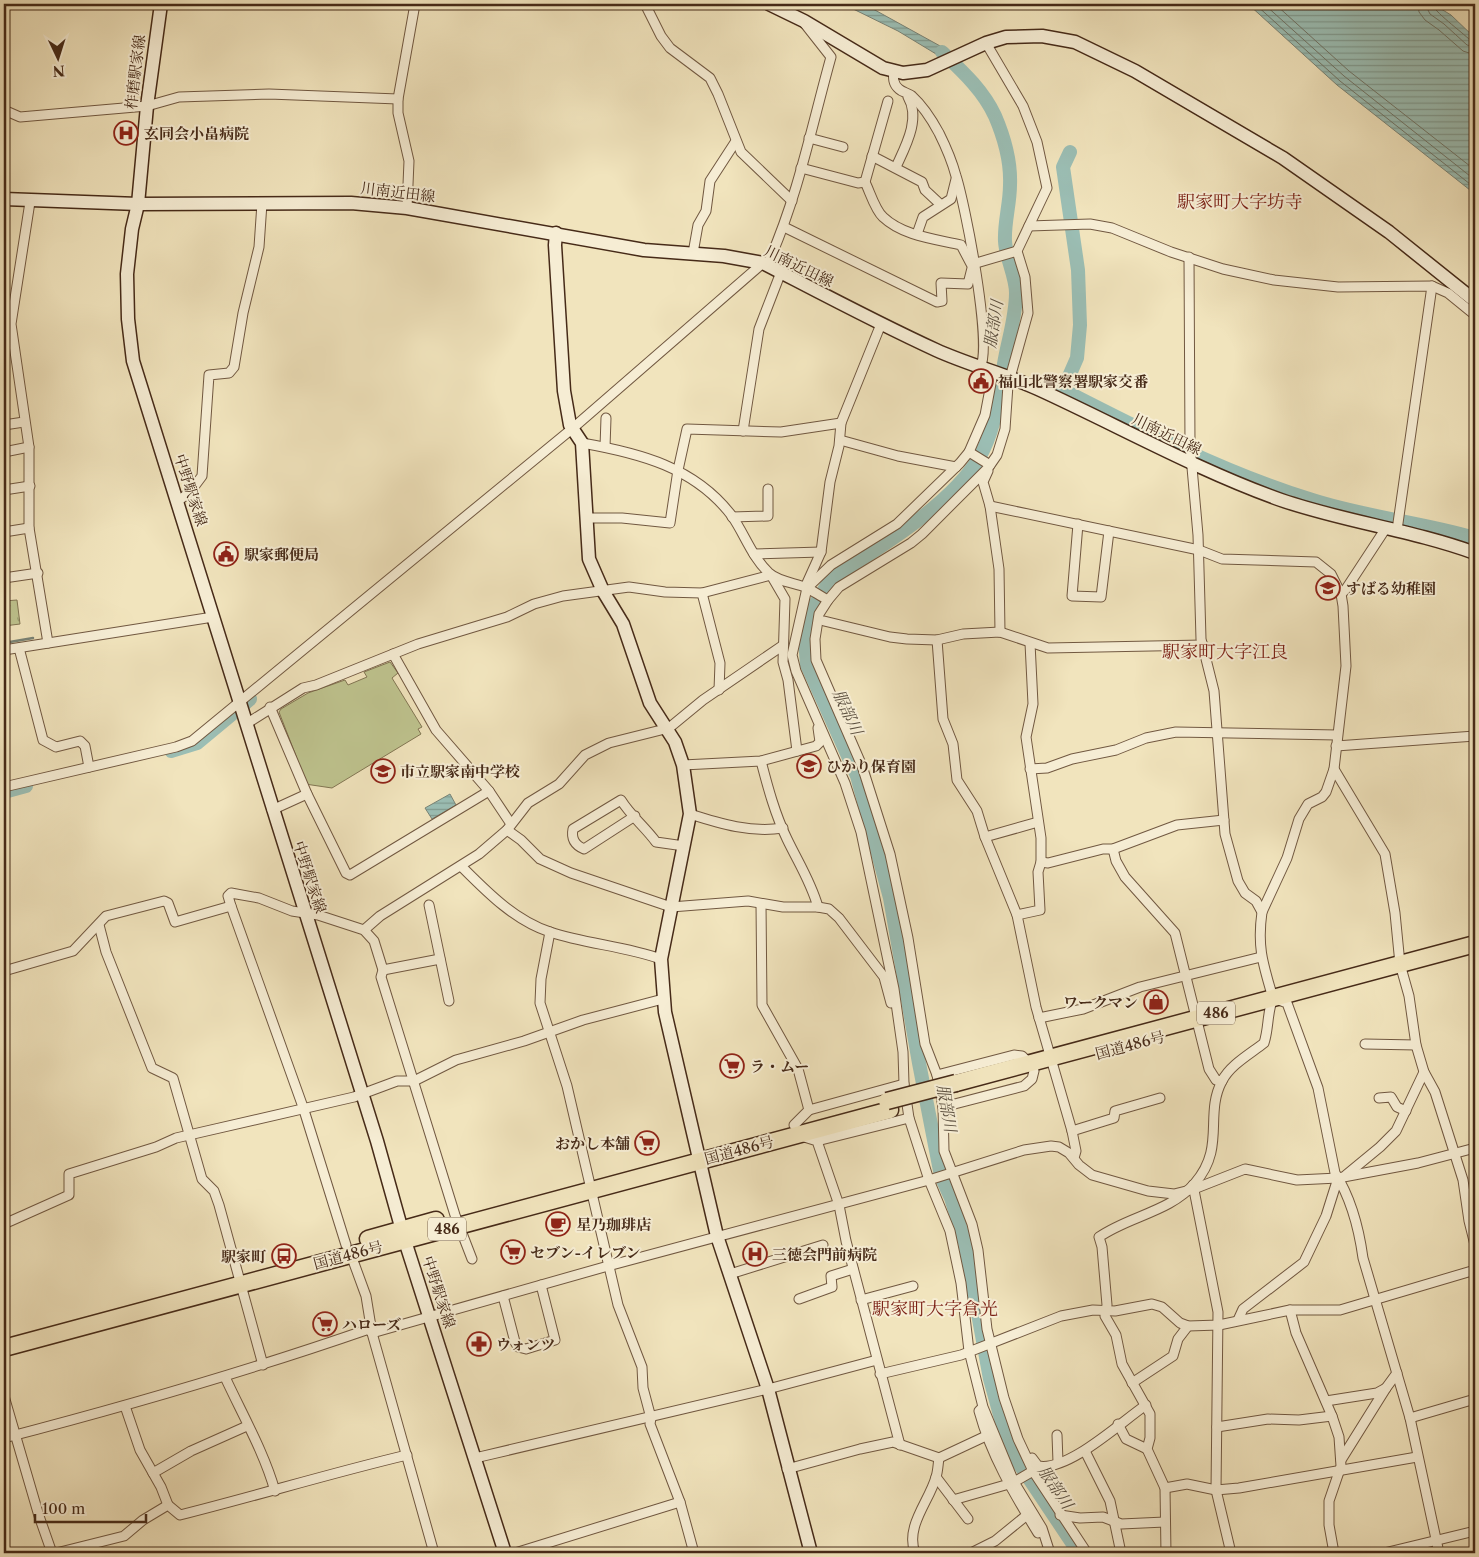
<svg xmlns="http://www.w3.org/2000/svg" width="1479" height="1557" viewBox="0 0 1479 1557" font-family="'Libre Caslon Text','Noto Serif JP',serif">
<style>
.grass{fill:#bec38e;stroke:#827653}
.park{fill:url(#park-tufts);stroke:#827653}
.water{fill:url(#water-rules);stroke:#798376}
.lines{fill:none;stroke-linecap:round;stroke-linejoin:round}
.shore{stroke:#707466;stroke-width:1}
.stream{stroke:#798376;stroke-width:2.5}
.river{stroke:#9bbeb4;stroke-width:14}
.street-casing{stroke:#715841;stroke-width:11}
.secondary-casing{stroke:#462a18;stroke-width:15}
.highway-casing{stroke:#462a18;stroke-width:19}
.street{stroke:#f6edd4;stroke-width:9}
.secondary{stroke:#f6edd4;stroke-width:12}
.highway{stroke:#f1e4bd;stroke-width:16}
.highway-bridge-casing{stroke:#462a18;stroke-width:19;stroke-linecap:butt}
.highway-bridge{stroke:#f1e4bd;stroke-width:16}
.labels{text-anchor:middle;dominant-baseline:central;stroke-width:4;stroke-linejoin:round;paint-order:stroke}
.shield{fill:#f6edd4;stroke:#7b6450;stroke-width:1}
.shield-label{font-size:14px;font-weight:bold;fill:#462a18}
.street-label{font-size:15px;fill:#462a18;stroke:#f6edd4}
.poi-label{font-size:15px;font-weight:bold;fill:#462a18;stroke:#f6edd4;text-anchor:start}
.water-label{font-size:16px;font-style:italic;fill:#5b4f3f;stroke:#f6edd4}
.quarter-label{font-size:18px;fill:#7a1f14;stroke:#f6edd4}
</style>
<defs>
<pattern id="park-tufts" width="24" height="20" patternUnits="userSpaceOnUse" patternTransform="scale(1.25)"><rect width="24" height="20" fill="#bec38e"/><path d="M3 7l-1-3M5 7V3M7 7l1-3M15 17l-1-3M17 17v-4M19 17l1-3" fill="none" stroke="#9c9f73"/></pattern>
<pattern id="water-rules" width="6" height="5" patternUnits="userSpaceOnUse" patternTransform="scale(1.25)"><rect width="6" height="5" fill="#9bbeb4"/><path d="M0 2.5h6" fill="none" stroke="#809b91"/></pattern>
</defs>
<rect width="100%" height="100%" fill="#f1e4bd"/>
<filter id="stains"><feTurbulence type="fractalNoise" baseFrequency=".004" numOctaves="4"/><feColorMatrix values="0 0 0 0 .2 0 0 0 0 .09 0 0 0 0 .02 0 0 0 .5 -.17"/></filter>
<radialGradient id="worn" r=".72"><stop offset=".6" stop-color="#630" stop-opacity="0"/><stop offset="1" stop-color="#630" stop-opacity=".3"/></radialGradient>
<polygon class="grass" points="390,662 398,673 392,678 422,727 418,729 421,734 332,788 305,784 293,758 296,756 279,712 281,709 308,693 345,680 348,685 367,677 364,672"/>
<polygon class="park" points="17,600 20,624 4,626 4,601"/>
<g class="water">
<polygon points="843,4 864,4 951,52 941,57 898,31"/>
<polygon points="1248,4 1433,4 1451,15 1475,38 1475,194 1337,85"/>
<polygon points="450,794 456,805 432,819 425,808"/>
</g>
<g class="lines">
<g class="shore">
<polyline points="1255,4 1340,81 1475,188"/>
<polyline points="1264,4 1344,76 1475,180"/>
<polyline points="1275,4 1349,71 1475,170"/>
<polyline points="1418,4 1419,12 1425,20 1439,30 1463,51 1475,55"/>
<polyline points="1425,4 1430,14 1444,24 1467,45 1475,47"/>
<path d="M1432,4C1432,10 1463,33 1470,40L1475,41"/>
</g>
<polyline class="stream" points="4,643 33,638"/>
<g class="river">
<path d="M942,52C962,71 983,90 995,116C1004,137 1011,162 1010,185C1010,204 1004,223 1005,241C1006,259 1016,276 1016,293C1016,317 1008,340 1004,364C998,396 996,429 979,458C950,506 878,548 831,579L814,606L805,640L807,665L857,776L890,898L919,1063L941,1176L951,1198L965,1243L990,1379L1003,1426L1018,1462L1079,1553"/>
<path d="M1070,152L1063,167L1078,270L1080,325L1077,358L1063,390C1143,431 1223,472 1309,499C1363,517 1421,522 1475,538"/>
<polyline points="171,751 197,743 250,699"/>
<polyline points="4,792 26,786"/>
</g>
<g class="street-casing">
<g id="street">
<polyline points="645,4 661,36 670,48 710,78 718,94 741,152 792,201"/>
<polyline points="986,43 1023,106 1037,142 1047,188 1017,251 1025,277 1028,313 1008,385 1005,429 997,455 988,468 922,534 911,543 839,587 828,600 819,614 815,639 816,660 862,766 890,854 908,938 925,1044 937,1075 943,1107 944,1151 972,1224 978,1250 987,1329 1004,1398 1018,1439 1033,1471 1087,1553"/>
<path d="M894,71C893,78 893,84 899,89C902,92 908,93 912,96C923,106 932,120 939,133C946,147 952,161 956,176C965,204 993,346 980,368"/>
<polyline points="4,110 20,117 147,106 179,97 269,94 398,99"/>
<polyline points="809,138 843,147"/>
<polyline points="872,156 922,182 925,190 940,204"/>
<path d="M896,167C905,147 921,119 908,97"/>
<path d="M801,168L858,183L865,182C870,192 875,210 883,217C903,236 935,239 961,245L971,264"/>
<polyline points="865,182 888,101"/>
<polyline points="30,202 11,324 29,447 29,528 48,643"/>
<polyline points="407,208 409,161 398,113 398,99 415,4"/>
<polyline points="1029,226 1090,224 1112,228 1171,252 1223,269 1274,280 1338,287 1432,286 1448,293 1475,315"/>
<polyline points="784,227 937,302 942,301 941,283 968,284 973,264 1017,251"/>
<polyline points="917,234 923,217 951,199 956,179"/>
<polyline points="693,253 698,225 706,211 710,181 736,141"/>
<path d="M1189,257L1190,445L1198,535L1201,639L1214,691L1225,834L1238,881L1245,893L1256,901L1262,912C1257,947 1263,964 1273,998L1287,1003L1318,1088L1335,1173C1351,1198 1359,1229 1363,1258L1410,1418L1439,1553"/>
<polyline points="993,373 985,415 969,452 960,463 897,524 831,565 807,588 792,655 796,671 845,783 861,832 894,989 903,1052 904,1084 909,1118 929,1180 950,1231 961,1283 969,1351 983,1407 1014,1482 1042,1528 1050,1553"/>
<polyline points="4,425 24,422"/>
<polyline points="743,431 759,329 781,272"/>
<polyline points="840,440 898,456 956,467"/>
<path d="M582,443C639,453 695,467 732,516C745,535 752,557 769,573C777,581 794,583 805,587C812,590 820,596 828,600"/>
<polyline points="605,447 606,418"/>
<polyline points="4,452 29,447"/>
<polyline points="969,452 990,465"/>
<polyline points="988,471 983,482 990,506 999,569 1000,632"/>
<polyline points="4,490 30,486"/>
<polyline points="178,501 190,492 202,476 209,375 229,373 234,367 243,313 259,247 262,203"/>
<polyline points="990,506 1199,550 1222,559 1316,562 1331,574 1341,594 1343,606 1346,666 1334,769 1326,792 1322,797 1308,804 1299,819 1287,858 1262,912"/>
<polyline points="732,517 768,516 768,489"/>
<polyline points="587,518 622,518 670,523 678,470 687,429 781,432 841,423"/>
<polyline points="1078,524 1072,596 1101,597 1109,531"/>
<polyline points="1397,530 1432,286"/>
<polyline points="4,532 29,528"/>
<polyline points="754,554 821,552"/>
<polyline points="4,578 38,573"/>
<polyline points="807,588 807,583 821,552 830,482 839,446 841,423 881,324"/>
<polyline points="702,593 720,663 719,690"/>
<polyline points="1341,594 1346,589 1386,528"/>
<polyline points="824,621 890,637 907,639 937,640 963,634 1000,632 1048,648 1203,645"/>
<polyline points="937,640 943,719 953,744 957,780 977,811 985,837 1017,915 1036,1007 1072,1131 1076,1151 1074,1158"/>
<polyline points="19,648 43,740 56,747 80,741 85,746 89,767"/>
<polyline points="4,650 213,617"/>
<polyline points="393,654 436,730 489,791 511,824"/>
<polyline points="270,707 307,794 346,873 350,875 489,791"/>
<polyline points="246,724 303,688 316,685 418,644 507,617 534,604 563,596 629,587 665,592 702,593 771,575 785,599 783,662 788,680 797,751"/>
<polyline points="1336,746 1475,736"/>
<path d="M761,761C768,788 775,814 787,839C798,862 811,882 818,907"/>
<polyline points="683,765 761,761 816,746 820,742 818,728"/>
<polyline points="1030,769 1047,768 1072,759 1116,750 1146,738 1176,732 1337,735"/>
<polyline points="1334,769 1385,854 1395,913 1400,964 1409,996 1416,1045 1424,1072 1435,1092 1463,1180 1469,1221 1475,1245"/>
<path d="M4,787L176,747L192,741L573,428L763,263L769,261C798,196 812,125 831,57L805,24"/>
<polyline points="272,810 307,794"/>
<path d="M690,814C721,824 751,833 783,828"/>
<path d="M635,816L584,849C575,845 571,839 573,829L621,800C630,815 645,827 656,842L684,846"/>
<polyline points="507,830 521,840 540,859 571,873 671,907 748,901 783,907 818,907 829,909 839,918 884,977 891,1003"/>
<polyline points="985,837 1038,822"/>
<polyline points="1113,849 1116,861 1125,877 1175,933 1209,1069 1216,1080 1222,1081"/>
<polyline points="1041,862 1048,863 1103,849 1113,849 1177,825 1224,820"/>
<path d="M461,866C487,892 514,920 550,932C586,944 624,946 661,959"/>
<polyline points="761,904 762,1005 798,1069 809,1110 794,1125"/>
<polyline points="429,905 449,1001"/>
<polyline points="1017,915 1040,910 1038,872 1041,862 1041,838 1026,737 1033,704 1030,643"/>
<polyline points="99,925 106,952 152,1068 173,1078 202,1179 214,1191 219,1205 263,1365"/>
<polyline points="364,930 380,916 479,854 507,830 528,803 559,784 585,755 609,743 669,728 703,700 782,646"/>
<polyline points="550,932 541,979 540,1003 567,1086 618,1305 642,1367 643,1388 651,1418 650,1424 680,1502 694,1553"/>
<polyline points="383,970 440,959"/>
<polyline points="4,971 73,951 106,916 164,901 168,903 175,922 231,906"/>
<polyline points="1039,1018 1083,1009 1140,987 1261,957"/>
<polyline points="1365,1044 1416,1045"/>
<polyline points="937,1075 1014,1055 1022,1056 1029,1063"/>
<polyline points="1379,1098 1391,1097 1397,1107 1406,1111"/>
<polyline points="943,1107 1024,1086 1032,1079 1034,1071"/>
<polyline points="809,1110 904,1084"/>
<polyline points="1072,1131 1114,1118 1115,1111 1160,1098"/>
<polyline points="801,1136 817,1141 839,1205 846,1241 900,1445"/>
<polyline points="817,1141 909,1118"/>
<polyline points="1346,1175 1380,1147 1396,1131 1424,1072"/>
<polyline points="1193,1185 1218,1312 1216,1490 1231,1553"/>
<polyline points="4,1224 69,1195 69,1174 156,1147 176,1138 354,1097 397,1081 414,1081 456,1060 524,1041 583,1020 663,999"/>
<polyline points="346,1245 303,1107 231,906 228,896 231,893 259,898 292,911 318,915 364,930 374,941 383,970 381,977 455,1215 472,1259"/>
<polyline points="351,1255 366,1296 372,1333 434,1553"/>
<polyline points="730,1274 823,1245"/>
<polyline points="503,1296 515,1342 518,1347 526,1349 555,1340 541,1285"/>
<polyline points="799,1299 832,1287 831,1276 853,1269"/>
<polyline points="861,1300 913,1286"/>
<polyline points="1290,1310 1296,1333 1332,1416 1339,1437 1341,1466 1329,1501 1329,1525 1334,1553"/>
<polyline points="1238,1320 1243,1309 1304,1262 1326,1216 1338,1178"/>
<polyline points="880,1374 961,1355 1061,1316 1093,1310 1115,1311 1152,1304 1162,1307 1180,1323 1188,1326 1219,1325 1290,1310 1340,1310 1475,1270"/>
<path d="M225,1377C242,1414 264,1452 275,1491"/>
<polyline points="1132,1383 1173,1356 1178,1339 1188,1326"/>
<polyline points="4,1396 39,1516 52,1553"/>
<polyline points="1326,1401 1377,1393 1386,1388 1397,1373"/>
<polyline points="125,1406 140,1450 161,1487 168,1505"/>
<path d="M981,1409L979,1411C991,1455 1014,1494 1038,1533"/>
<polyline points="1410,1418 1475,1399"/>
<polyline points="1118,1424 1126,1439 1147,1449"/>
<polyline points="1217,1427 1268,1419 1299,1420 1332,1416"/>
<polyline points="1057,1435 1058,1462"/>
<path d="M4,1438C127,1406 248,1371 369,1329L372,1333L608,1266L929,1180L1024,1150L1051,1146L1059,1147L1069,1153L1079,1165L1092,1175L1148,1191L1174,1194L1194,1189L1245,1169L1297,1180L1338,1178L1418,1163L1475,1148"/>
<polyline points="1085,1451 1110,1501 1121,1553"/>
<polyline points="475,1458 768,1389 877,1360"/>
<path d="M1032,1458L1038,1466C1068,1472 1121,1422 1146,1405"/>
<polyline points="1341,1460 1386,1388"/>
<polyline points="787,1469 860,1449 893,1442 939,1458 986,1436"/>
<polyline points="153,1473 191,1451 247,1426"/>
<polyline points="936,1477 968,1519"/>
<polyline points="1014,1482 1033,1471"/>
<polyline points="1165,1488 1187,1484 1216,1490 1239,1488 1417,1457"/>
<polyline points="953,1500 1009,1484"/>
<polyline points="1060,1515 1080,1518 1103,1517 1121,1524 1165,1522"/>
<path d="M56,1553L124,1536L143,1520L168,1505L180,1515C256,1496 331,1473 407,1455"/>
<polyline points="515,1553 680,1502"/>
<path d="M915,1553C905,1526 929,1502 936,1477C938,1471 938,1464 939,1458"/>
<polyline points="971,1553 995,1541 1027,1515"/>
<path d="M1166,1553L1165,1488L1147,1449L1150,1438V1414L1122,1364L1116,1335L1105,1316L1107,1305L1102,1247L1099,1237C1129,1216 1170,1212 1195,1183C1226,1147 1204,1115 1222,1081C1230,1065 1250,1054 1264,1043C1269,1028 1267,1012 1273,998"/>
<polyline points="1384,1553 1475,1531"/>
</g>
</g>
<g class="secondary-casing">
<g id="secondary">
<polyline points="161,4 147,106 138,204 132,229 127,274 128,319 133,361 377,1141 405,1241 505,1553"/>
<polyline points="769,4 804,21 883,68 903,73 927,70 986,43 1006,37 1042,36 1075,42 1135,71 1283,158 1389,232 1475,301"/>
<path d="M4,199L138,204L351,203L407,208L644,250L724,256L763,263C821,293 877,323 936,350C969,365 1005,374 1038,389C1119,426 1197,470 1281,500C1345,522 1412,530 1475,553"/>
<polyline points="556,233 555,245 564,391 570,425 582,443 589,559 603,591 623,624 650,703 675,742 683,765 690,814 661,959 665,1012 717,1236 768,1389 811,1553"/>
</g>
</g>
<g class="highway-casing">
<g id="highway">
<polyline points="956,1083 1475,944"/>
<polyline points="368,1239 436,1220"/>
<polyline points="4,1348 890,1110"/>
</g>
</g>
<use href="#street" class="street"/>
<use href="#secondary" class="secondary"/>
<use href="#highway" class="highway"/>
<g class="highway-bridge-casing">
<polyline id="highway-bridge" points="887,1101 956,1083"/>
</g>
<use href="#highway-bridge" class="highway-bridge"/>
</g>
<defs>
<g id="hospital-ring" transform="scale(1.25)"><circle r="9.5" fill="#f6edd4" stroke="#8f2418" stroke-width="1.5"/><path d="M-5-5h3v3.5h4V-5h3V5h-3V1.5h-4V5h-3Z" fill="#8f2418"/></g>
<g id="civic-ring" transform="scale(1.25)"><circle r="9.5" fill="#f6edd4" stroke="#8f2418" stroke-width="1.5"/><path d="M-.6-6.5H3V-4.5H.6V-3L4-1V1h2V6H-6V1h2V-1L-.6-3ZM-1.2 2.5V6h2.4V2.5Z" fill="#8f2418"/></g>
<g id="school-ring" transform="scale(1.25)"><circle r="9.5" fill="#f6edd4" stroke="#8f2418" stroke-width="1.5"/><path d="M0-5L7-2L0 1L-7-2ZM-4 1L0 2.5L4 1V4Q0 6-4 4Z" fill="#8f2418"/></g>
<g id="shop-ring" transform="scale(1.25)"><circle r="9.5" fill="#f6edd4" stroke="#8f2418" stroke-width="1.5"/><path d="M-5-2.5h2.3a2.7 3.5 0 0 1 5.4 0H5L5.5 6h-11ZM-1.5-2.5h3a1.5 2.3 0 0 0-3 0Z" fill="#8f2418"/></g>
<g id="supermarket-ring" transform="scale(1.25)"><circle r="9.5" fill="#f6edd4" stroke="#8f2418" stroke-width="1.5"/><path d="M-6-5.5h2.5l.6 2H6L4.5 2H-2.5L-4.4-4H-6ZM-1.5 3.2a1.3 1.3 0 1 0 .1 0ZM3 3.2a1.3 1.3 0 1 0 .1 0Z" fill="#8f2418"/></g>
<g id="cafe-ring" transform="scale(1.25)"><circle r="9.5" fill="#f6edd4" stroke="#8f2418" stroke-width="1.5"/><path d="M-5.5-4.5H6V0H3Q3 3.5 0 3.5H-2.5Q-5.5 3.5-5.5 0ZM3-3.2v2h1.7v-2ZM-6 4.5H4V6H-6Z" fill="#8f2418"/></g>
<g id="bus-ring" transform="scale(1.25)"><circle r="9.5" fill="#f6edd4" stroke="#8f2418" stroke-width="1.5"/><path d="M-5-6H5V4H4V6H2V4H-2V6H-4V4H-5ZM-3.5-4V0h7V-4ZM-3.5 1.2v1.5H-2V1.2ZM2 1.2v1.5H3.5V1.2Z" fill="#8f2418"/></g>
<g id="pharmacy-ring" transform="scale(1.25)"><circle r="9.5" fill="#f6edd4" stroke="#8f2418" stroke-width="1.5"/><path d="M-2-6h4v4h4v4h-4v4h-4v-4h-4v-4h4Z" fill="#8f2418"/></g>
</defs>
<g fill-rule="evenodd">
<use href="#hospital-ring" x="126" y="133"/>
<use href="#civic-ring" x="981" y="381"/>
<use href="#civic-ring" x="226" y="554"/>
<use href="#school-ring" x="1328" y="588"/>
<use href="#school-ring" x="809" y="766"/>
<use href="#school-ring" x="383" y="771"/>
<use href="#shop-ring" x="1156" y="1002"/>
<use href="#supermarket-ring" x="732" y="1066"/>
<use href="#supermarket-ring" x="647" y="1143"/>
<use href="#cafe-ring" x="558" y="1224"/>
<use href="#supermarket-ring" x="513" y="1252"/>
<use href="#hospital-ring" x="755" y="1254"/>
<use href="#bus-ring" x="284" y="1256"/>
<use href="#supermarket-ring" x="325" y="1324"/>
<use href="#pharmacy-ring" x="479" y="1344"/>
</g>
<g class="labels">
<g class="shield">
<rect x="1197" y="1001.5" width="38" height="23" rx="4"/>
<rect x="428" y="1217.5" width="38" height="23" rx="4"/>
</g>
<g class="shield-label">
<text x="1216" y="1013">486</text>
<text x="447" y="1229">486</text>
</g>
<g class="street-label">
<text transform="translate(135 72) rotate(-83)">柞磨駅家線</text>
<text transform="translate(398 192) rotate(7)">川南近田線</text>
<text transform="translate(799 266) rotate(26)">川南近田線</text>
<text transform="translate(1167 434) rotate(26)">川南近田線</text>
<text transform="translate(191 490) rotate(72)">中野駅家線</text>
<text transform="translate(310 877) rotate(72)">中野駅家線</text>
<text transform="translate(1130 1045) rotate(-15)">国道486号</text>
<text transform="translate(739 1150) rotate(-15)">国道486号</text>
<text transform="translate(348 1255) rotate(-15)">国道486号</text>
<text transform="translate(439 1292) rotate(72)">中野駅家線</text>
</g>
<g class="poi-label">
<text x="144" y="133">玄同会小畠病院</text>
<text x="998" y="381">福山北警察署駅家交番</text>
<text x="244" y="554">駅家郵便局</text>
<text x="1346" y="588">すばる幼稚園</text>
<text x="826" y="766">ひかり保育園</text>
<text x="400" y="771">市立駅家南中学校</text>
<text x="1138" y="1002" text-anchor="end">ワークマン</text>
<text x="750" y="1066">ラ・ムー</text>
<text x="630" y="1143" text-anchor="end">おかし本舗</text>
<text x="576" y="1224">星乃珈琲店</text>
<text x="530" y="1252">セブン-イレブン</text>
<text x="772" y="1254">三徳会門前病院</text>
<text x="266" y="1256" text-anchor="end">駅家町</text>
<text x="342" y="1324">ハローズ</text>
<text x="496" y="1344">ウォンツ</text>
</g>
<g class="water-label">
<text transform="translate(993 324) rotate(-81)">服部川</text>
<text transform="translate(848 712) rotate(65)">服部川</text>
<text transform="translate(947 1108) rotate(80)">服部川</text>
<text transform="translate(1056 1487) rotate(56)">服部川</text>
</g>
<g class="quarter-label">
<text x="1240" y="202">駅家町大字坊寺</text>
<text x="1225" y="652">駅家町大字江良</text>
<text x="935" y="1309">駅家町大字倉光</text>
</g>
</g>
<rect width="1479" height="1557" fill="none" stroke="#f1e4bd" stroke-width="20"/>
<rect x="5" y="5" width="1469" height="1547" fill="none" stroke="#462a18" stroke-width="2.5"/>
<rect x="10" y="10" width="1459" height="1537" fill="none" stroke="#462a18"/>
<g transform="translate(58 58) rotate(176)" stroke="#f6edd4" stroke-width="4" paint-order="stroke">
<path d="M0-4L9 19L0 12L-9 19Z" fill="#462a18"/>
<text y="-8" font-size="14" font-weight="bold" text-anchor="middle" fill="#462a18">N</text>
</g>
<path d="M35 1514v8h111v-8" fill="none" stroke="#462a18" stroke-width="2.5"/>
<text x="42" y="1514" font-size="15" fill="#462a18" stroke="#f6edd4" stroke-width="4" paint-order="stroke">100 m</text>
<rect width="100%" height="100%" filter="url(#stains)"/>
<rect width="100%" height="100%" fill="url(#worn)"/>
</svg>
